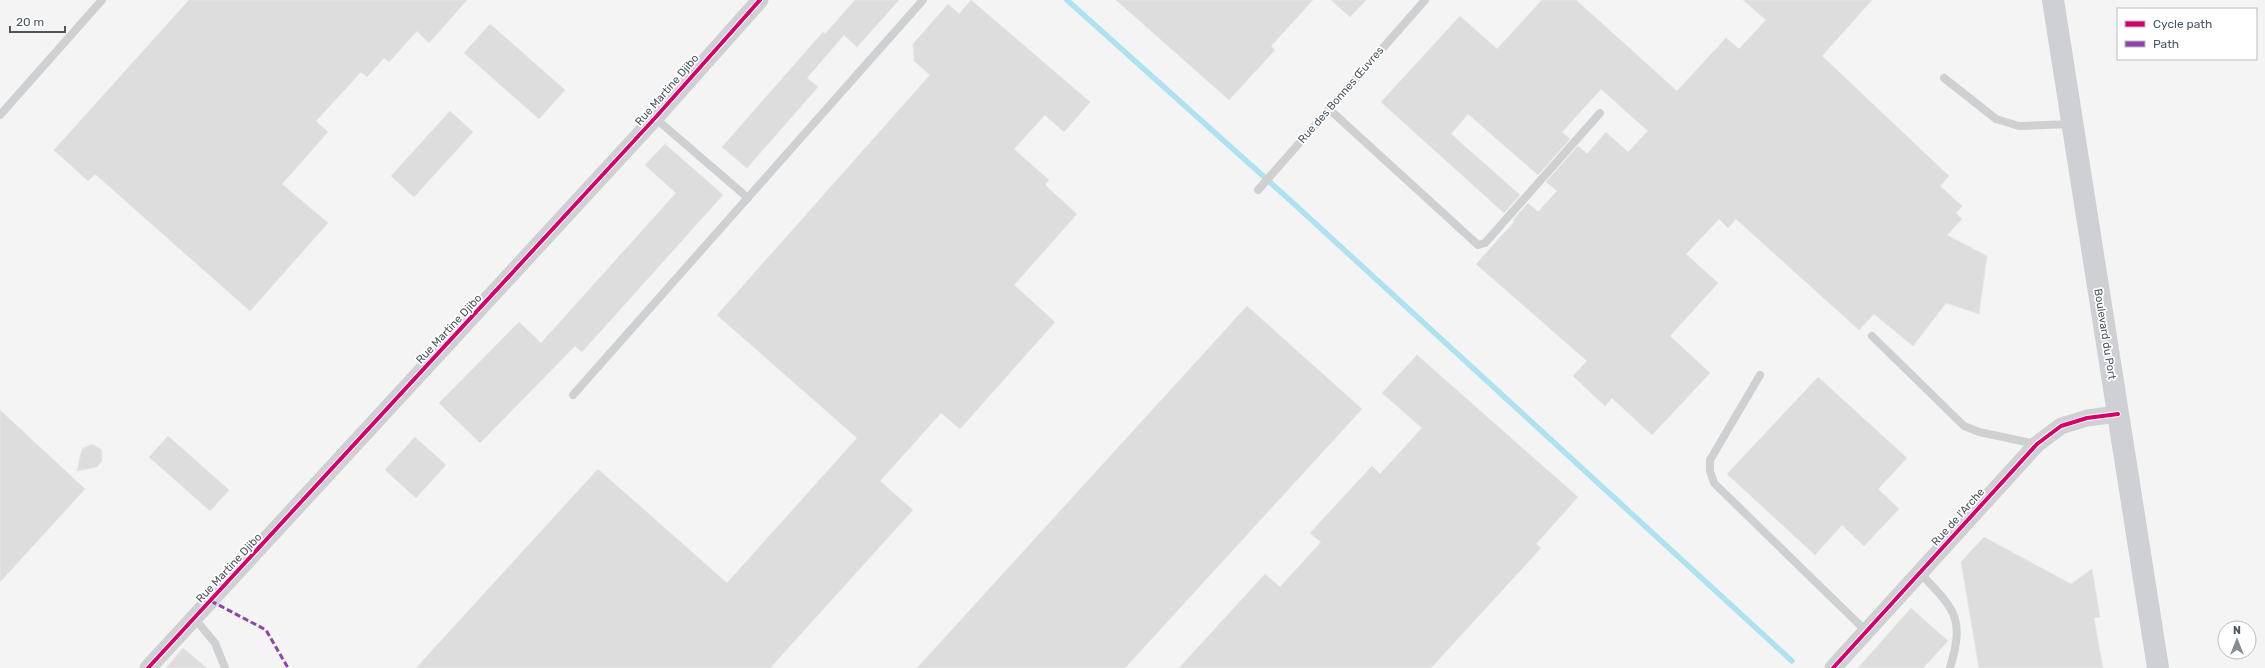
<svg xmlns="http://www.w3.org/2000/svg" width="2265" height="668" viewBox="0 0 2265 668" font-family="Rubik,sans-serif">
<style>
.lines{fill:none;stroke-linecap:round;stroke-linejoin:round}
.stream{stroke:#aee2f0;stroke-width:5.5}
.building{fill:#ddddde;stroke:#e5e6e7}
.service{stroke:#ced0d2;stroke-width:8}
.minor{stroke:#ced0d2;stroke-width:17}
.secondary{stroke:#ced0d4;stroke-width:22}
.quiet{stroke:#8e44ad;stroke-width:3;stroke-dasharray:6 3;stroke-linecap:butt}
.cycleway-casing{stroke:#fff;stroke-width:6}
.cycleway{stroke:#d6006c;stroke-width:4}
.labels{text-anchor:middle;dominant-baseline:central;stroke-width:3.5;stroke-linejoin:round;paint-order:stroke}
.street-label{font-size:11px;fill:#4a5661;stroke:#fff}
</style>
<rect width="100%" height="100%" fill="#f4f4f4"/>
<g class="lines">
<polyline class="stream" points="1067,0 1292,202 1792,661"/>
</g>
<g class="building">
<polygon points="189,0 467,0 429,43 417,31 389,62 384,58 367,77 361,72 316,121 328,132 282,184 328,223 250,311 95,174 88,181 54,150"/>
<polygon points="855,0 899,0 857,47 844,35 807,78 818,87 747,168 722,147 823,32 825,34"/>
<polygon points="971,0 1090,102 1064,132 1045,115 1014,149 1049,180 1045,185 1077,214 1014,285 1055,322 960,429 941,413 880,481 913,510 770,668 416,668 598,469 727,583 857,438 717,315 930,75 914,61 913,44 948,4 959,14"/>
<polygon points="1116,0 1313,0 1271,46 1275,50 1229,100"/>
<polygon points="1331,0 1366,0 1350,17"/>
<polygon points="1542,0 1576,0 1677,91 1726,38 1739,49 1766,20 1743,0 1872,0 1822,56 1949,176 1940,186 1962,206 1956,213 1962,219 1947,235 1987,256 1979,314 1946,303 1913,346 1874,314 1859,330 1736,219 1728,228 1719,219 1686,254 1718,283 1670,336 1710,373 1652,435 1612,398 1605,406 1573,376 1587,361 1476,264 1514,222 1513,220 1528,203 1538,212 1557,191 1546,182 1578,146 1587,154 1606,132 1628,152 1648,131 1601,89 1562,132 1570,139 1538,175 1468,114 1451,134 1520,195 1504,213 1381,102 1460,16 1497,49"/>
<polygon points="490,24 565,90 539,119 464,53"/>
<polygon points="450,111 473,132 414,197 391,176"/>
<polygon points="665,144 723,195 582,352 575,346 480,443 439,403 519,322 541,343 676,193 645,165"/>
<polygon points="1247,306 1362,409 1125,668 917,668"/>
<polygon points="1417,355 1578,497 1536,544 1541,548 1431,668 1179,668 1265,574 1280,587 1321,542 1310,533 1372,466 1380,474 1422,428 1382,393"/>
<polygon points="1818,377 1907,458 1878,489 1899,509 1864,546 1842,525 1815,555 1727,474"/>
<polygon points="0,410 85,489 0,582"/>
<polygon points="168,436 229,490 210,511 149,457"/>
<polygon points="415,437 446,465 416,498 385,470"/>
<polygon points="92,444 102,450 102,461 97,467 77,471 82,449"/>
<polygon points="1984,537 2071,584 2092,569 2100,617 2094,618 2103,668 1979,668 1961,562"/>
<polygon points="1911,608 1948,641 1923,668 1858,668"/>
<polygon points="183,648 207,668 166,668"/>
</g>
<g class="lines">
<g class="service">
<polyline points="1944,78 1996,119 2019,126 2072,124"/>
<polyline points="1329,109 1478,245 1485,243 1600,113"/>
<polyline points="0,115 102,0"/>
<polyline points="655,118 748,198"/>
<polyline points="1258,190 1425,0"/>
<polyline points="1872,336 1964,426 1979,432 2036,444"/>
<polyline points="1760,375 1710,460 1710,471 1714,483 1867,632"/>
<polyline points="573,395 923,0"/>
<path d="M1920,573C1955,610 1965,617 1950,668"/>
<polyline points="195,619 215,643 225,668"/>
</g>
<g class="minor">
<polyline points="148,668 655,118 760,0"/>
<polyline points="1833,668 2037,444 2061,426 2087,418 2118,414"/>
</g>
<polyline class="secondary" points="2053,0 2158,668"/>
<polyline class="quiet" points="211,601 266,630 288,668"/>
<g class="cycleway-casing">
<g id="cycleway">
<polyline points="148,668 655,118 760,0"/>
<polyline points="1833,668 2037,444 2061,426 2087,418 2118,414"/>
</g>
</g>
<use href="#cycleway" class="cycleway"/>
</g>
<g class="labels">
<g class="street-label">
<text transform="translate(667 90) rotate(-49)">Rue Martine Djibo</text>
<text transform="translate(1341 95) rotate(-49)">Rue des Bonnes Œuvres</text>
<text transform="translate(449 329) rotate(-47)">Rue Martine Djibo</text>
<text transform="translate(2105 334) rotate(81)">Boulevard du Port</text>
<text transform="translate(1958 517) rotate(-48)">Rue de l'Arche</text>
<text transform="translate(229 568) rotate(-47)">Rue Martine Djibo</text>
</g>
</g>
<rect x="2117" y="8" width="140" height="52" fill="#ffffff" stroke="#b7bbc0"/>
<rect x="2125" y="21" width="20" height="6" fill="#d6006c" stroke="#b7bbc0"/>
<text x="2153" y="28" font-size="12" fill="#4a5661">Cycle path</text>
<rect x="2125" y="41" width="20" height="6" fill="#8e44ad" stroke="#b7bbc0"/>
<text x="2153" y="48" font-size="12" fill="#4a5661">Path</text>
<g transform="translate(2237 640)"><circle r="19" fill="#ffffff" stroke="#b7bbc0"/>
<path d="M0-3L7 15L0 10L-7 15Z" fill="#868d94"/>
<text y="-6" font-size="11" font-weight="bold" text-anchor="middle" fill="#4a5661">N</text>
</g>
<path d="M10 26v6h55v-6" fill="none" stroke="#4a5661" stroke-width="2"/>
<text x="16" y="26" font-size="12" fill="#4a5661" stroke="#ffffff" stroke-width="3" paint-order="stroke">20 m</text>
</svg>
